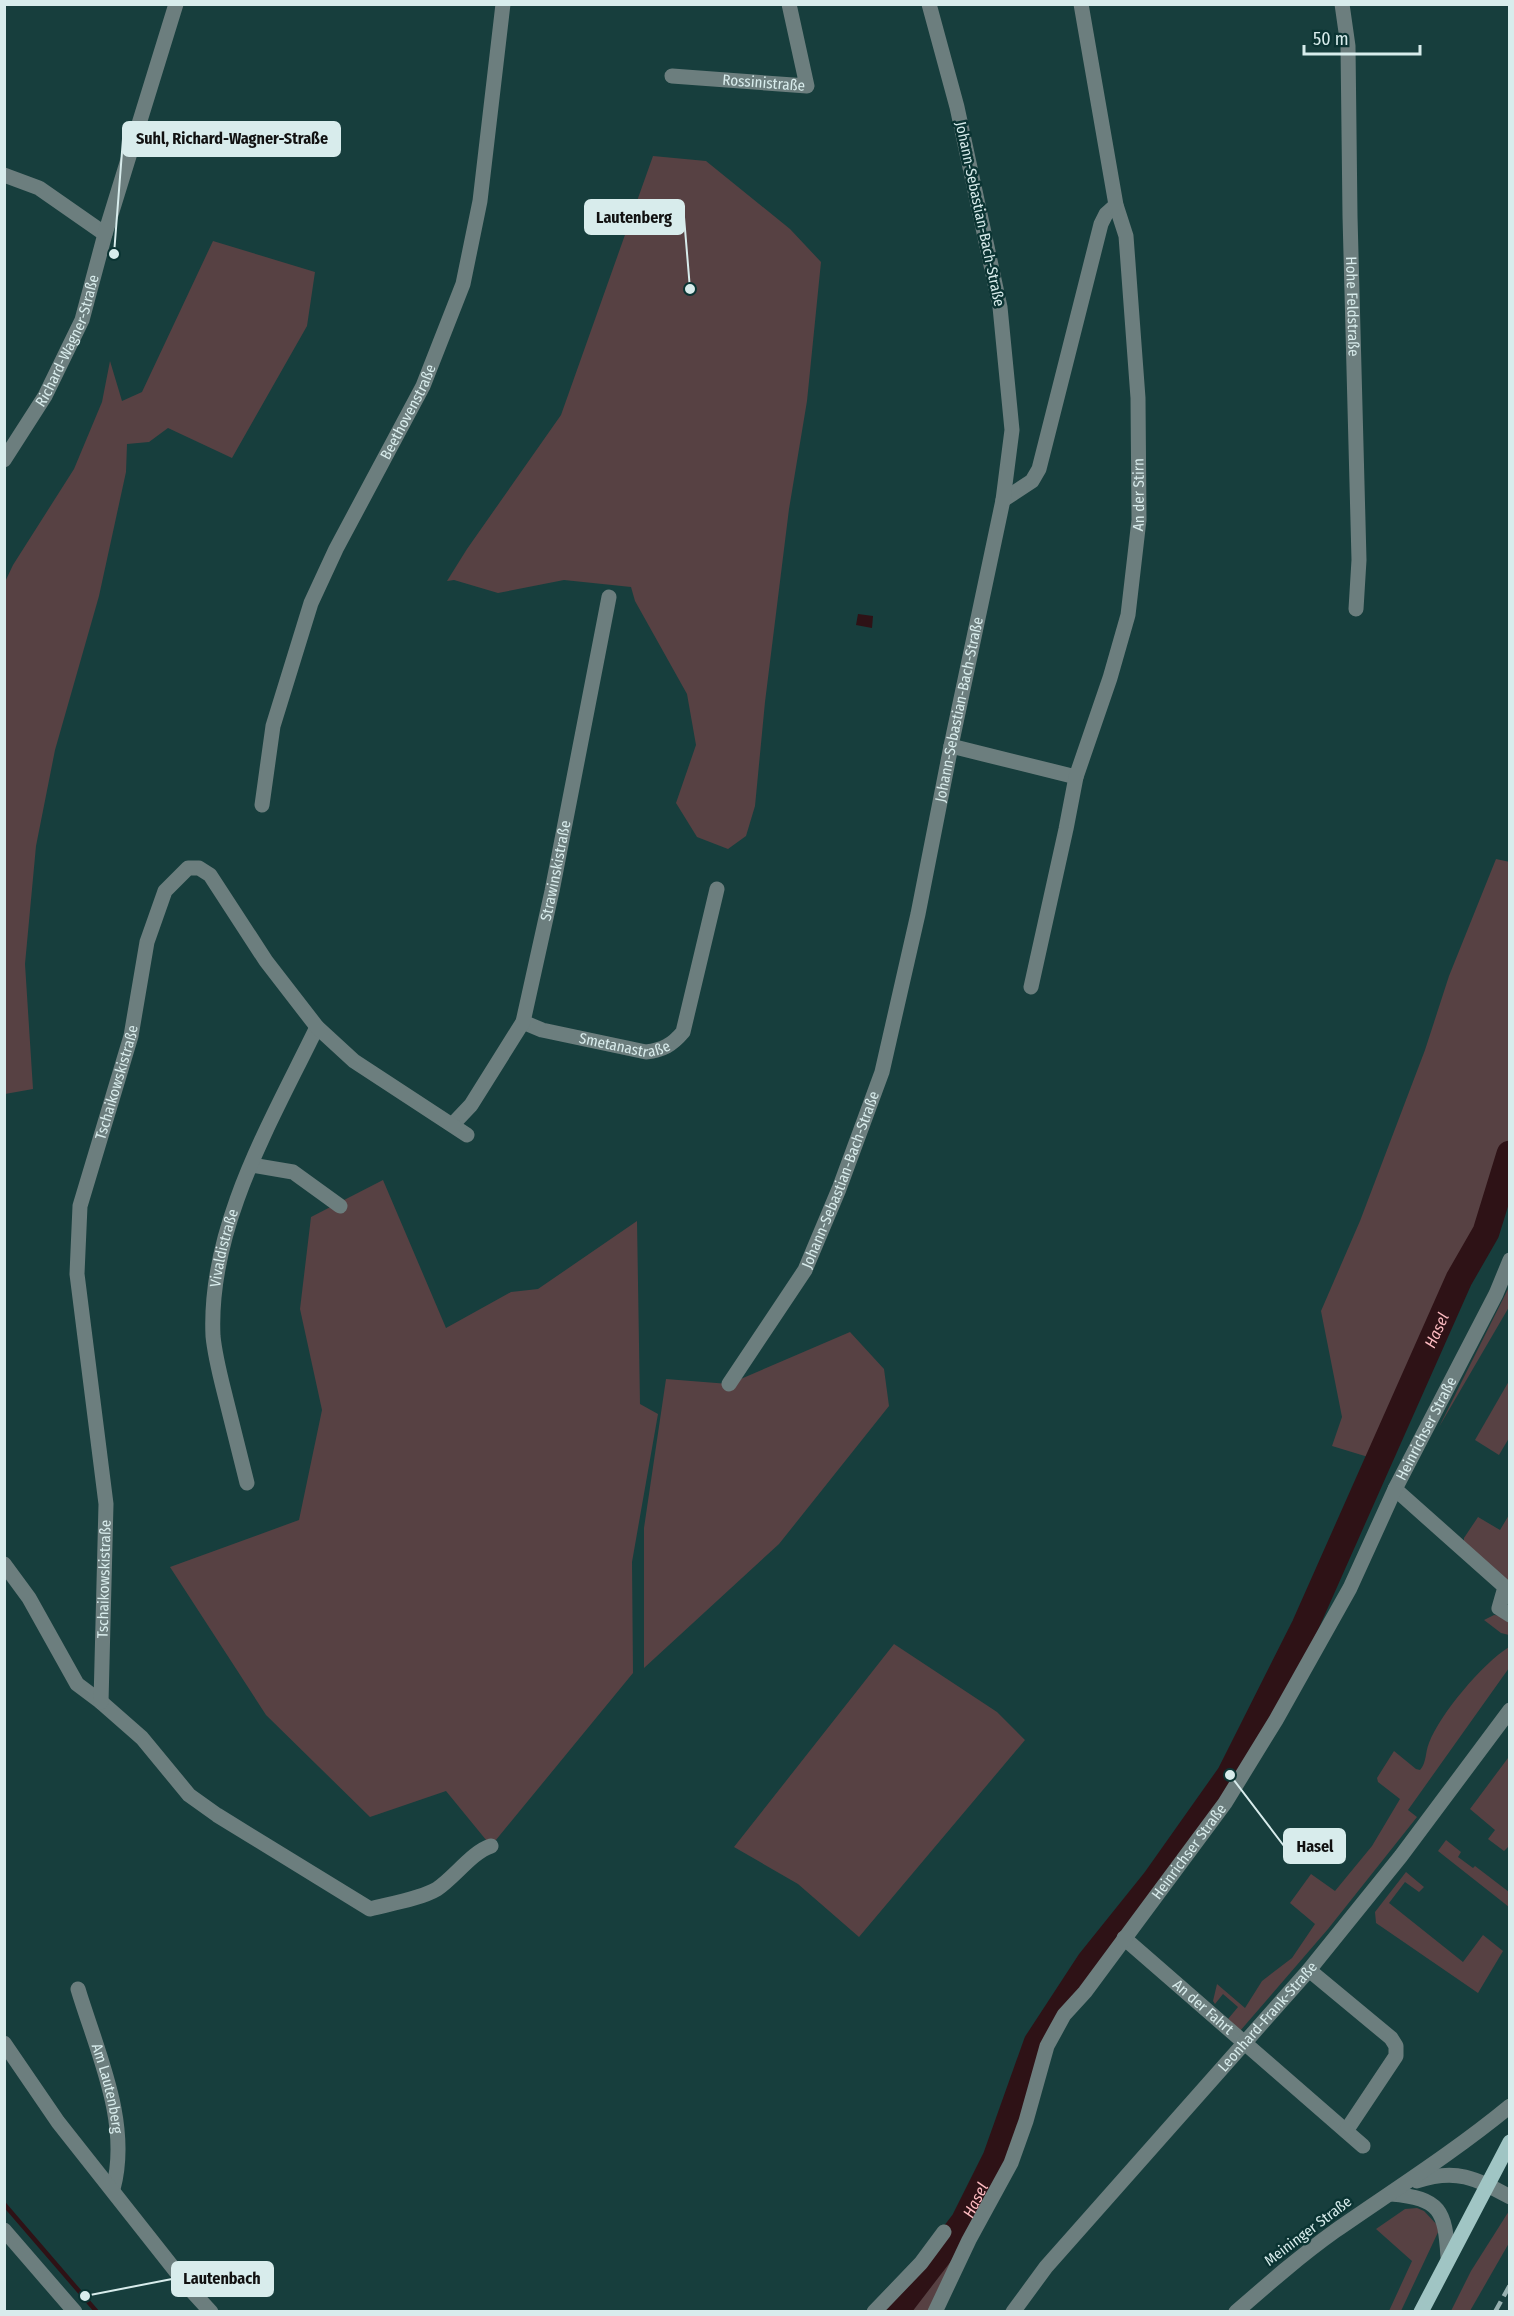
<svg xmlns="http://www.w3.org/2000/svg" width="1514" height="2316" viewBox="0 0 1514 2316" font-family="'Fira Sans Condensed',sans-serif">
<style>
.green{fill:#574143}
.water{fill:#2e1216}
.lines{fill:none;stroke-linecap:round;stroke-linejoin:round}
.stream{stroke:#2e1216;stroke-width:4.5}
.river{stroke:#2e1216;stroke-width:27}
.minor{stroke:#6c7e7e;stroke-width:15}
.major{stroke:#a0c5c4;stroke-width:15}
.rail{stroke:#97b1b1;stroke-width:4.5;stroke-dasharray:12 6;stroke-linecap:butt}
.labels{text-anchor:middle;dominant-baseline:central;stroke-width:5;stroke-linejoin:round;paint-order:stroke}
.street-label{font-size:15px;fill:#d8ecec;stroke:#0b3433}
.water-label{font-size:16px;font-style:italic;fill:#febbc1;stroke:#0b3433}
.leader{fill:none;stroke:#d8ecec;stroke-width:2}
.callout-dot{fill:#d8ecec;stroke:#0b3433;stroke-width:2}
.callout{fill:#d8ecec;stroke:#d8ecec;stroke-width:2}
.callout-label{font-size:16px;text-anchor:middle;font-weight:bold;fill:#111}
</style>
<rect width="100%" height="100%" fill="#173e3d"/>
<g class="green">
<polygon points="653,156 706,161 790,229 821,262 807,401 789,509 765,702 755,806 746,836 728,849 697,837 676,803 696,745 687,694 635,601 631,587 564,580 498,593 454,580 447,581 467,549 561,415"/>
<polygon points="213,241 315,272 307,326 232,458 168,428 149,442 127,444 126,472 99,596 55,750 36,846 25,964 33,1089 5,1094 5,582 13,565 74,469 102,402 110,361 122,401 142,392"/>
<polygon points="1496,859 1510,862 1509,1154 1486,1232 1459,1279 1378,1460 1332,1446 1342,1417 1321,1311 1360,1221 1425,1050 1449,976"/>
<polygon points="383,1180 446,1328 511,1292 538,1289 637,1221 640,1404 658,1414 632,1562 633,1673 491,1846 446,1791 370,1817 266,1715 170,1567 299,1520 322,1410 300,1309 311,1217"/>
<polygon points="1509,1287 1509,1307 1439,1427"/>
<polygon points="850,1332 884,1369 889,1406 779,1544 644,1668 644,1528 666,1379 729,1384"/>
<polygon points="1509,1381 1509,1438 1499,1455 1475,1440"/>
<polygon points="1509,1515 1509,1584 1464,1545 1464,1538 1478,1517 1500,1530"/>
<polygon points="1494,1615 1501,1616 1509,1622 1509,1635 1501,1633 1484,1620"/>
<polygon points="894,1644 997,1712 1025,1740 859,1937 798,1884 734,1847"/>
<path d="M1509,1647V1668L1408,1810L1417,1817L1328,1929L1240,2031L1228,2019L1238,2007L1223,1994L1215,2004L1213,2001L1217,1984L1245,2008L1262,1981L1292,1958L1315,1924L1290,1903L1311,1874L1335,1891L1372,1846L1400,1799L1378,1782L1377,1778L1394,1751L1416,1769L1420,1770C1427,1762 1425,1752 1429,1743C1440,1714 1483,1663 1509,1647Z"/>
<polygon points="1508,1758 1510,1845 1504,1851 1488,1839 1495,1830 1470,1809"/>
<polygon points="1446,1840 1461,1852 1458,1857 1473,1868 1475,1866 1509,1892 1509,1907 1438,1851"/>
<polygon points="1406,1872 1424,1887 1419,1892 1405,1882 1389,1903 1463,1962 1483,1935 1503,1951 1478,1993 1376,1923 1375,1912"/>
<polygon points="1417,2208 1424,2211 1440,2228 1401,2311 1389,2311 1412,2261 1376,2229 1405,2209"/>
<polygon points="1509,2211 1509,2243 1470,2311 1451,2311 1471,2271"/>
<polygon points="957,2250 932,2311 910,2312"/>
</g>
<polygon class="water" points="858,614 873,616 872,628 856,625"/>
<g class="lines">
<polyline class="stream" points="4,2204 97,2312"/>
<path class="river" id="s1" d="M895,2312L964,2222L996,2158L1037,2043L1090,1962L1155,1881L1230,1775L1305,1626L1459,1279L1486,1232L1510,1154"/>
<g class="minor">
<path id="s2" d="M1342,4L1348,46L1350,216L1359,560L1356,609"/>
<path id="s3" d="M672,76L807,86L789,4"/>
<polyline points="4,175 39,188 105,234"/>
<path id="s4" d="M4,460L45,396L82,320L105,234L176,4"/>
<polyline points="1003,500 1032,481 1039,469 1101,224 1106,214 1116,205"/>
<polyline points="951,746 1076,777"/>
<path id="s5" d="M262,805L273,726L311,603L336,549L423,386L463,284L480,201L503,4"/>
<path id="s6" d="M1031,987L1066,829L1076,777L1110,678L1128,615L1139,520L1138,398L1126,236L1116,205L1081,4"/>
<path id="s7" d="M523,1022L542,1030L646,1052C663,1050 672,1045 683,1032L717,889"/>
<path id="s8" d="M453,1124L471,1105L523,1022L552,891L609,597"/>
<polyline points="252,1165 293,1172 340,1206"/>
<path id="s9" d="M729,1384L805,1270L839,1189L882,1072L918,914L951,746L1003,500L1012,430L1000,307L957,107L929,4"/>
<path id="s10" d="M247,1483C240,1455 233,1427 226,1399C221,1379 215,1357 213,1336C208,1227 271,1122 317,1027"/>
<polyline points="1395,1489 1505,1587 1499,1608 1510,1615"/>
<path d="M4,1564L29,1598L77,1684L101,1702L142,1738L189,1795L217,1815L370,1909C389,1904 420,1899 437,1889C455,1877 472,1852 491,1846"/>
<path id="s11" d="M101,1702L106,1504L77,1274L80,1206L131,1036L147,942L165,891L188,868H199L210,875L266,961L317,1027L354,1061L467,1135"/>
<path id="s12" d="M1124,1938L1363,2146"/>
<polyline points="1309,1970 1391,2038 1396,2046 1396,2056 1346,2131"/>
<path id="s13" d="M78,1989C97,2052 131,2123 113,2189"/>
<polyline points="4,2043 58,2122 189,2288 211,2312"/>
<path d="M1417,2181C1456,2168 1475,2178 1510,2197"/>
<path d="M1391,2194C1441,2198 1445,2211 1448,2257"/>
<polyline points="4,2230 75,2312"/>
<polyline points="874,2312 921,2263 944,2232"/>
<path id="s14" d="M935,2312L969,2240L1011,2163L1026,2121L1047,2046L1064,2015L1085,1992L1225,1803L1276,1720L1350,1588L1395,1489L1496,1294L1510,1260"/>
<path id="s15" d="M1013,2312L1046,2267L1309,1970L1401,1856L1510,1710"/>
<path d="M1236,2312C1268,2284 1300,2256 1335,2231C1394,2190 1454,2152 1510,2106"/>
</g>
<polyline class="major" points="1421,2312 1510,2142"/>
<polyline class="rail" points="1495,2312 1510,2285"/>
</g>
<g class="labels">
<g class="street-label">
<text stroke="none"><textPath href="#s3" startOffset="92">Rossinistraße</textPath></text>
<text transform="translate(980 214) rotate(78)">Johann-Sebastian-Bach-Straße</text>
<text stroke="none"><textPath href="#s2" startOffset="303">Hohe Feldstraße</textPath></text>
<text stroke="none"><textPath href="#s4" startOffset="136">Richard-Wagner-Straße</textPath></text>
<text stroke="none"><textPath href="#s5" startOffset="423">Beethovenstraße</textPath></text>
<text stroke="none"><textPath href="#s6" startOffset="506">An der Stirn</textPath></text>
<text stroke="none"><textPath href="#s9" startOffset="720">Johann-Sebastian-Bach-Straße</textPath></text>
<text stroke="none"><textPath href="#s8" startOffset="279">Strawinskistraße</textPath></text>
<text stroke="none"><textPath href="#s7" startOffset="105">Smetanastraße</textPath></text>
<text stroke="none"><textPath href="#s11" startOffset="627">Tschaikowskistraße</textPath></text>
<text stroke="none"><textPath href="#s9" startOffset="234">Johann-Sebastian-Bach-Straße</textPath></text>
<text stroke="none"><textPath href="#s10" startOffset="240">Vivaldistraße</textPath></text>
<text stroke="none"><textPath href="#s14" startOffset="1017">Heinrichser Straße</textPath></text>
<text stroke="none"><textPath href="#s11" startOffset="123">Tschaikowskistraße</textPath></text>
<text stroke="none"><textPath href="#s14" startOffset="531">Heinrichser Straße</textPath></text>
<text stroke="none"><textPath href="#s12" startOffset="105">An der Fahrt</textPath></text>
<text stroke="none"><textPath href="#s15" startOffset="390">Leonhard-Frank-Straße</textPath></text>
<text stroke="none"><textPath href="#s13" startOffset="104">Am Lautenberg</textPath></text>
<text transform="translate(1308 2231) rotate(-37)">Meininger Straße</text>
</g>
<g class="water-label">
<text stroke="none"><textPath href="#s1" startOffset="1128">Hasel</textPath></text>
<text stroke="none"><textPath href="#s1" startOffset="138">Hasel</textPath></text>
</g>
</g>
<path class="leader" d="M114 254L123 139M690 289L684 217M1230 1775L1284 1846M85 2296L172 2279"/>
<g class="callout-dot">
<circle cx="114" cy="254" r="6"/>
<circle cx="690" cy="289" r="6"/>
<circle cx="1230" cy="1775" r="6"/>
<circle cx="85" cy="2296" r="6"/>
</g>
<g class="callout">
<rect x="123" y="122" width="217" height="34" rx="6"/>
<rect x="585" y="200" width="99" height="34" rx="6"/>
<rect x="1284" y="1829" width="61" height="34" rx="6"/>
<rect x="172" y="2262" width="101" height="34" rx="6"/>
</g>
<g class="callout-label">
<text x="232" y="144">Suhl, Richard-Wagner-Straße</text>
<text x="634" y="223">Lautenberg</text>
<text x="1315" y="1852">Hasel</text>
<text x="222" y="2284">Lautenbach</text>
</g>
<rect width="1514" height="2316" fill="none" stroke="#d8ecec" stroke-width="12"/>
<path d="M1304 45v9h116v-9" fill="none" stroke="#d8ecec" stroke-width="3"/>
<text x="1313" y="45" font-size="18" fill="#d8ecec" stroke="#0b3433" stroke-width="4.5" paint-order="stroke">50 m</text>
</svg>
